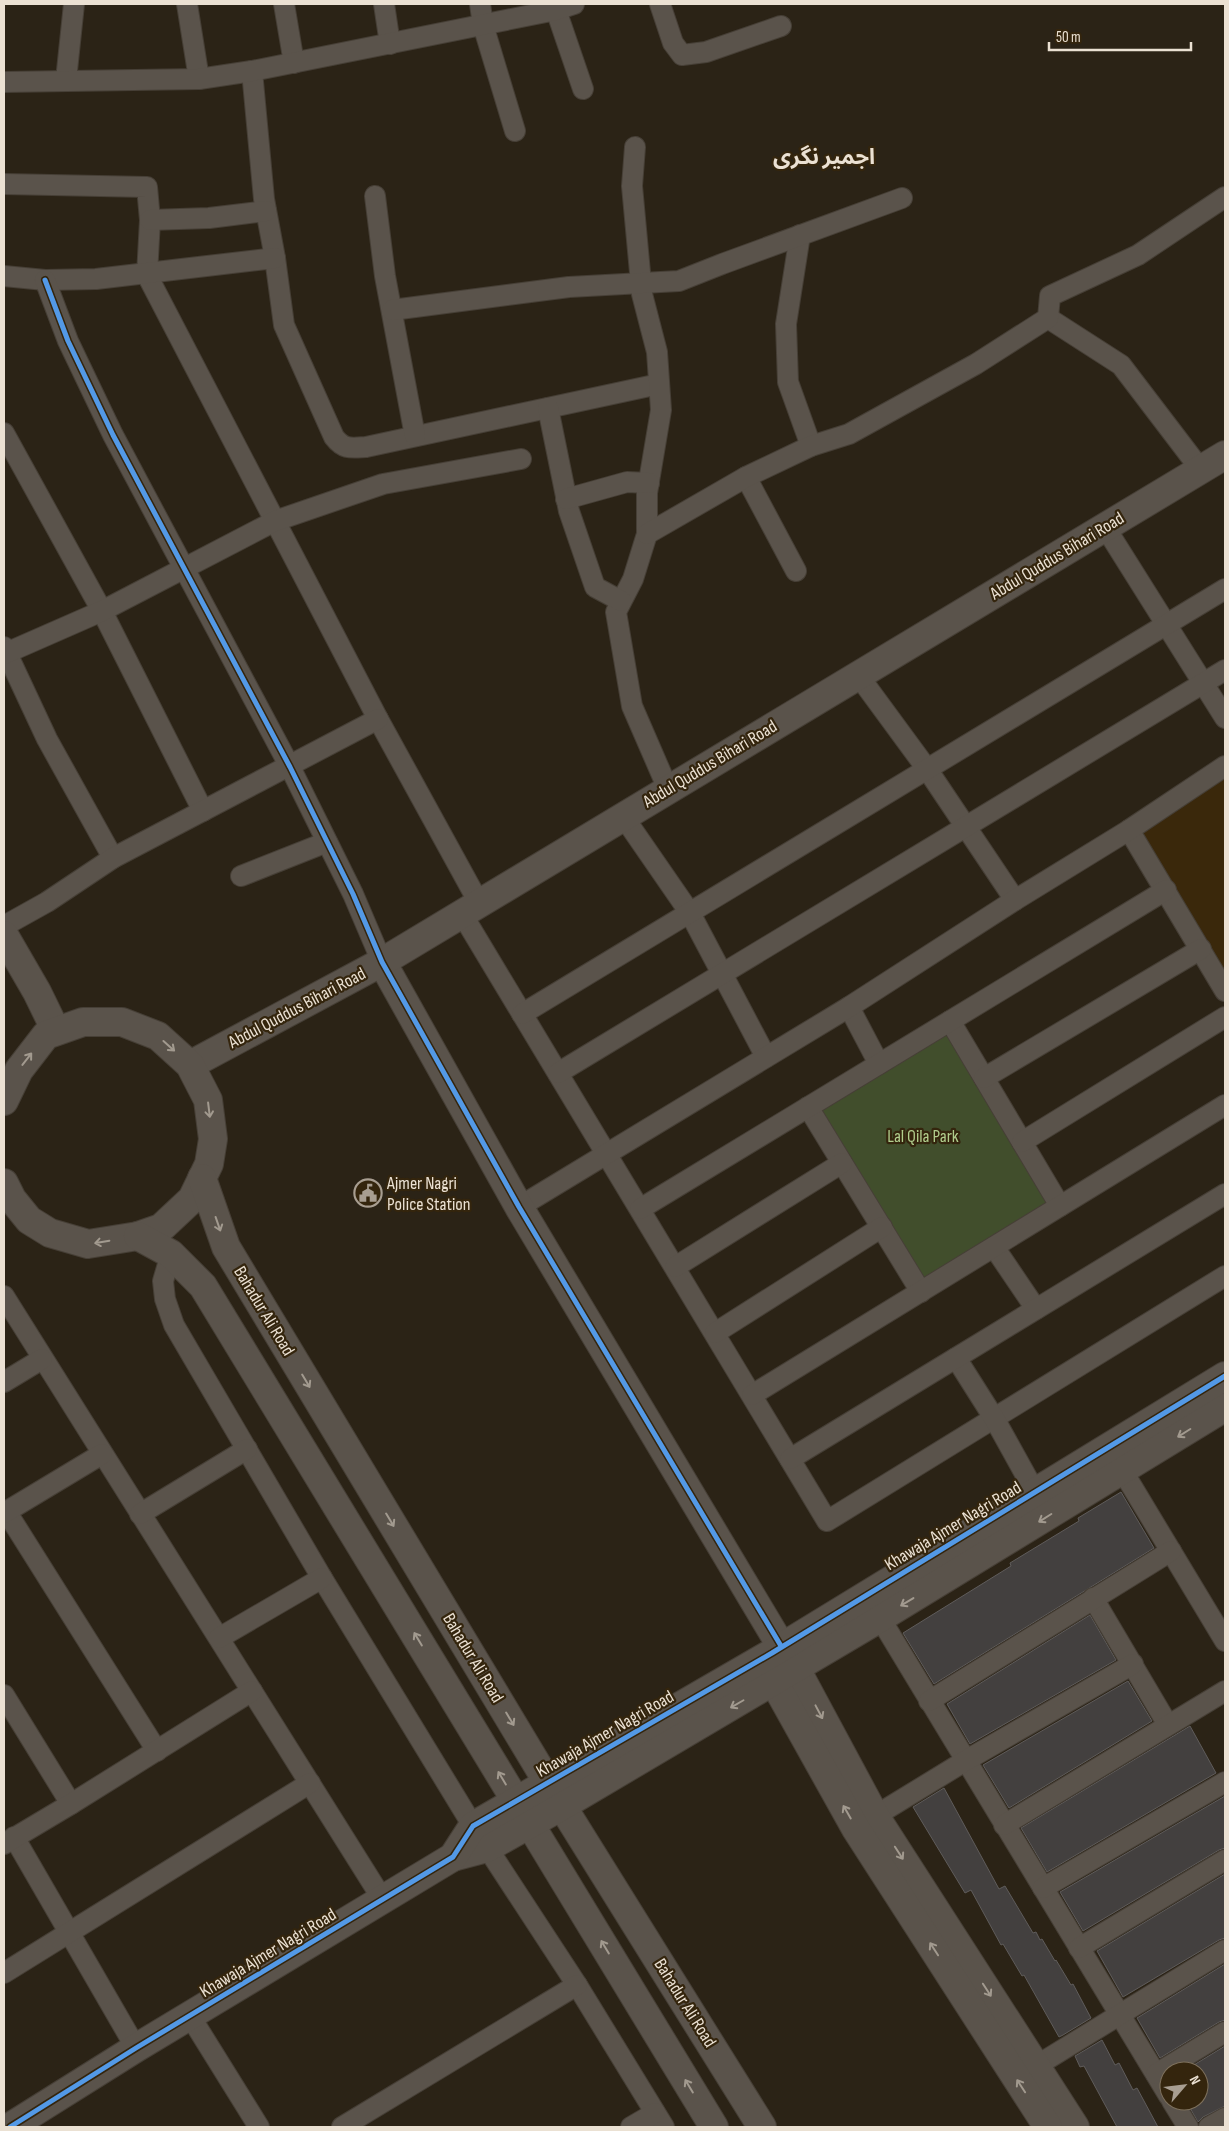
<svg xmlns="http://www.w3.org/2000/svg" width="1229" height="2131" viewBox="0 0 1229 2131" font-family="'Sofia Sans Condensed','Noto Sans Arabic',sans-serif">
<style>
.built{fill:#3a280b}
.green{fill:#414e2c}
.building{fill:#43403f;stroke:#5f5c5b}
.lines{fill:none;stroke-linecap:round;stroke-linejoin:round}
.street-casing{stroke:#463f36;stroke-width:22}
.secondary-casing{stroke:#463f36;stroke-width:30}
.street{stroke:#5a534b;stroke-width:20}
.secondary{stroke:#5a534b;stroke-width:28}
.cycleway-casing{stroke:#34250d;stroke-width:8}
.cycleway{stroke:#5399e6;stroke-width:5}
.oneway{stroke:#a29a8f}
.labels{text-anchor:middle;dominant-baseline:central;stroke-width:4.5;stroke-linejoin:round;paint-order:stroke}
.street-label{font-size:18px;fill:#ebe1d3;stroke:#34250d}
.park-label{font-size:18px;fill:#b1ce8d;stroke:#34250d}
.poi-label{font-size:18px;fill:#ebe1d3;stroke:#34250d;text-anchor:start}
.district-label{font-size:22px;font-weight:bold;fill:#ebe1d3;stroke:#34250d}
</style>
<rect width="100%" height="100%" fill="#2b2316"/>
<polygon class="built" points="1225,776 1225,990 1132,832"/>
<polygon class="green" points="950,1021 1060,1206 921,1292 808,1107"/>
<g class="building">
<polygon points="1121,1492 1154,1548 934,1684 903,1633 1011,1566 1010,1563 1079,1521 1078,1518"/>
<polygon points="1090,1615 1116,1660 970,1744 947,1704"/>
<polygon points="1128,1681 1152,1721 1009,1808 983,1765"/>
<polygon points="1190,1726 1216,1773 1047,1872 1021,1828"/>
<polygon points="944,1788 999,1889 1005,1886 1033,1933 1036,1932 1040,1940 1042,1939 1055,1961 1056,1960 1071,1985 1073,1984 1091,2018 1063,2035 1059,2037 1024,1975 1022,1976 1003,1944 1001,1945 971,1890 965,1893 913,1807"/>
<polygon points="1225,1796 1225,1848 1219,1850 1083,1931 1060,1892"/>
<polygon points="1225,1874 1225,1938 1219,1940 1123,1997 1097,1951"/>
<polygon points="1225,1964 1225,2020 1219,2022 1160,2058 1137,2018"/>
<polygon points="1102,2040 1115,2065 1119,2063 1133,2090 1137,2088 1158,2127 1117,2127 1084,2066 1080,2067 1075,2056"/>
<polygon points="1225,2046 1225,2106 1203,2117 1198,2122 1186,2101 1199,2101 1199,2071 1184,2071"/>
</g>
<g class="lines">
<g class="street-casing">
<g id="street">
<polyline points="187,4 199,79"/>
<polyline points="284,4 294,63"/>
<polyline points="384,4 390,44"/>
<polyline points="480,4 483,25 515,131"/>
<polyline points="660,4 673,43 682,55 706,52 781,26"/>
<polyline points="556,10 583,89"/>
<path d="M252,71L264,199L275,258L284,325L334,437C344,450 351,448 366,447L659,384"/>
<polyline points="66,80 74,4"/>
<polyline points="4,82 199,79 252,71 556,10 574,4"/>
<polyline points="635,147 632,186 642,294 657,352 661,410 647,493 647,534 633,579 616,612 632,706 668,789"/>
<polyline points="4,184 147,187 150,220 147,275 378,719 479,903"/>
<polyline points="375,196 385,276 415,436"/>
<polyline points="150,220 209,218 266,211"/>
<polyline points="800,235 786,324 788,382 811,446"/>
<polyline points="4,276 45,280 96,279 275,258"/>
<polyline points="45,280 68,341 113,435 290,767 353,894 382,962"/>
<polyline points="392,310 569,287 679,281 722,264 902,198"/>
<polyline points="1048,318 1121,365 1201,470"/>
<polyline points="548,408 569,511 595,587 621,601"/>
<polyline points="4,433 102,611 203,811"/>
<polyline points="746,477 796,571"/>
<polyline points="566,499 627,482 649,483"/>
<polyline points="1105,527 1225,718"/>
<polyline points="647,534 746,477 811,446 849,434 976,364 1048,318 1050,296 1138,255 1225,197"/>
<polyline points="4,647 47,739 113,858"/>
<polyline points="4,654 102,611 275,521 383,484 521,459"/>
<polyline points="858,675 927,769 1015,900"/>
<polyline points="623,816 690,913 766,1057"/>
<polyline points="1129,830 1225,991"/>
<polyline points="241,876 327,842"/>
<polyline points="462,914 827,1521 1225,1276"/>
<polyline points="4,926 47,902 113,858 378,719"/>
<polyline points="849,1007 879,1064"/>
<polyline points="522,1014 1225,589"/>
<polyline points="950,1021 1060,1206"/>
<polyline points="558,1073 1225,670"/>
<polyline points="984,1078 1201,949"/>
<polyline points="808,1107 921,1292"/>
<polyline points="1022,1142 1225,1017"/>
<polyline points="519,1207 849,1007 1015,900 1129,830 1225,766"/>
<polyline points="640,1209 1166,890"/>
<polyline points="994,1247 1036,1309"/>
<polyline points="171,1254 163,1281 165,1299 174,1325 322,1578 473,1826 577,1985 664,2127"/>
<polyline points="675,1267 842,1163"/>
<polyline points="4,1296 383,1900"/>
<polyline points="715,1333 882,1227"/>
<polyline points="956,1358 994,1418 1035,1492"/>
<polyline points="4,1382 42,1359"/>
<polyline points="752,1395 1225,1105"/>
<polyline points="790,1459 1225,1194"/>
<polyline points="1122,1470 1225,1641"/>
<polyline points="6,1511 157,1751"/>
<polyline points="4,1513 102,1454"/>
<polyline points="140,1514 247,1449"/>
<polyline points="1093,1598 1168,1725"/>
<polyline points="880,1618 1169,2096"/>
<polyline points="219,1638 322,1578"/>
<polyline points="4,1695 71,1804"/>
<polyline points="929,1701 1171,1551"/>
<polyline points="875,1816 965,1761 1133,1664"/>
<polyline points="1004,1825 1225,1691"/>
<polyline points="14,1837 136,2048"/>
<polyline points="4,1844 71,1804 252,1691"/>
<polyline points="1043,1888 1225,1782"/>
<polyline points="1079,1948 1225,1860"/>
<polyline points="4,1973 310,1783"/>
<polyline points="190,2016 259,2127"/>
<polyline points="1036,2066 1225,1950"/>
<polyline points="1156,2074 1225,2032"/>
<polyline points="1172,2101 1188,2127"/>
<polyline points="342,2127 577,1985"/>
<polyline points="631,2127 655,2113"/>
<polyline points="1209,2127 1225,2118"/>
</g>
</g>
<g class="secondary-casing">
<g id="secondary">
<polyline points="4,935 37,992 56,1031"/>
<polyline points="382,962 519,1207 781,1646"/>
<polyline points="190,1065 382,962 1225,455"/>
<polyline points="4,1101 19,1070 46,1035 83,1022 122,1022 158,1036 190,1065 208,1100 213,1139 209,1164 192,1199 161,1228 138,1236 88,1244 50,1233 29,1220 12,1199 4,1183"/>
<polyline points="202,1178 226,1247 562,1806 762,2127"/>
<polyline points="138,1236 171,1254 203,1286 714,2127"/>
<polyline points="796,1669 875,1816 1075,2127"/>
<polyline points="774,1682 856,1829 1048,2127"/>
<polyline points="453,1857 487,1848 562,1806 880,1618 1225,1407"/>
<polyline points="10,2127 136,2048 453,1857 473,1826 772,1653 1225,1376"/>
</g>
</g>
<use href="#street" class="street"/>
<use href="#secondary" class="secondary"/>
<g class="cycleway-casing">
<g id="cycleway">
<polyline points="45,280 68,341 113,435 290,767 353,894 382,962 519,1207 781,1646"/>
<polyline points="10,2127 136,2048 453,1857 473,1826 772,1653 1225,1376"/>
</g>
</g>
<use href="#cycleway" class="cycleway"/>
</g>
<defs><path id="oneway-shaft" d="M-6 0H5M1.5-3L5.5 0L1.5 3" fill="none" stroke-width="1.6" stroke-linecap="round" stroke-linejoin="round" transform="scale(1.25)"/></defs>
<g class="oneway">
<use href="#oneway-shaft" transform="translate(169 1046) rotate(42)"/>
<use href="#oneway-shaft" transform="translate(27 1059) rotate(-52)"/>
<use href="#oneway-shaft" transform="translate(209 1110) rotate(83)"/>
<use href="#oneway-shaft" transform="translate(218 1224) rotate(71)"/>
<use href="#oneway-shaft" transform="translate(102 1242) rotate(170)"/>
<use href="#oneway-shaft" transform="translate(306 1381) rotate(59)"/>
<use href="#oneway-shaft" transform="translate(1184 1433) rotate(148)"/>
<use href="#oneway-shaft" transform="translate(1045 1518) rotate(148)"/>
<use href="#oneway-shaft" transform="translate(390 1520) rotate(59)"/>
<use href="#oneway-shaft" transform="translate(907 1602) rotate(149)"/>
<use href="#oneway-shaft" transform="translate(418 1639) rotate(-121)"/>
<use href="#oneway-shaft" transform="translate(737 1704) rotate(150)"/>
<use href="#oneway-shaft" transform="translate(819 1712) rotate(62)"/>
<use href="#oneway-shaft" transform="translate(510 1719) rotate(59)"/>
<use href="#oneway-shaft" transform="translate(502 1778) rotate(-121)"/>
<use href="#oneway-shaft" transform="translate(847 1812) rotate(-120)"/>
<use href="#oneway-shaft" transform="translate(899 1853) rotate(57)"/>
<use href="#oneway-shaft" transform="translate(605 1947) rotate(-121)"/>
<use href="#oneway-shaft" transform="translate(934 1949) rotate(-123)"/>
<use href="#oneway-shaft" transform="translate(987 1990) rotate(57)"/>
<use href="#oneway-shaft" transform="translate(689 2086) rotate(-121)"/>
<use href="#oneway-shaft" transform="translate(1021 2086) rotate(-123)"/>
</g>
<defs>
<g id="civic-ring" transform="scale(1.4375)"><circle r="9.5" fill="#34250d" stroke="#a89e91" stroke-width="1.5"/><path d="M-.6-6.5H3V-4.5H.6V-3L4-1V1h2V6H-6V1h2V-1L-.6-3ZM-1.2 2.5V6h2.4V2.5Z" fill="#a89e91"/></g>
</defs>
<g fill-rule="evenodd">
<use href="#civic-ring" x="368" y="1193"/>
</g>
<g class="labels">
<g class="street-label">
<text transform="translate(1057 556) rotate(-31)">Abdul Quddus Bihari Road</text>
<text transform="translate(710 764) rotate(-31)">Abdul Quddus Bihari Road</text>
<text transform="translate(297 1008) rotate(-28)">Abdul Quddus Bihari Road</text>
<text transform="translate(264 1311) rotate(59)">Bahadur Ali Road</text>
<text transform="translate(953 1526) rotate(-31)">Khawaja Ajmer Nagri Road</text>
<text transform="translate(473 1658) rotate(59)">Bahadur Ali Road</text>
<text transform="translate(605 1734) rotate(-30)">Khawaja Ajmer Nagri Road</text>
<text transform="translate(268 1953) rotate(-31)">Khawaja Ajmer Nagri Road</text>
<text transform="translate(685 2003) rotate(58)">Bahadur Ali Road</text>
</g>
<g class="park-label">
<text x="923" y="1136">Lal Qila Park</text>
</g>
<g class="poi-label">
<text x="387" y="1183">Ajmer Nagri<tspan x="387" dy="21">Police Station</tspan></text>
</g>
<g class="district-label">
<text x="824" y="157">اجمیر نگری</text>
</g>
</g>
<rect width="1229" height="2131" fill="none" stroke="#ebe1d3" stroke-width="10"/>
<g transform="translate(1184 2086) rotate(62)"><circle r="24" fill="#34250d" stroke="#7d705c"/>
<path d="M0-4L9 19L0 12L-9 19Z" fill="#a89e91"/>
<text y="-8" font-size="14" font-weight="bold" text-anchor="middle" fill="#ebe1d3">N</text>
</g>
<path d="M1049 42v8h142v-8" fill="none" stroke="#ebe1d3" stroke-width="2.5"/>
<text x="1056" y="42" font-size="15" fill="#ebe1d3" stroke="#34250d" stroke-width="4" paint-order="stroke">50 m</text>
</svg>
